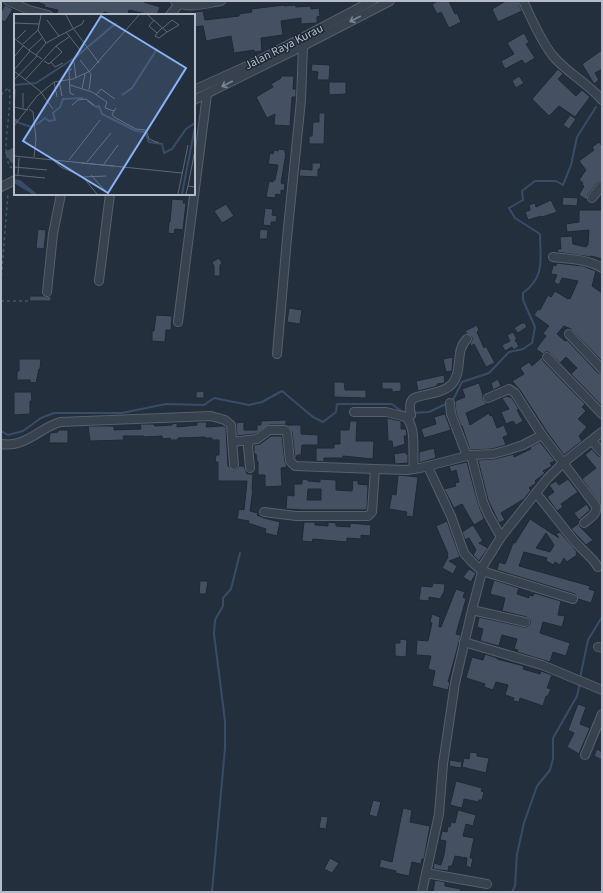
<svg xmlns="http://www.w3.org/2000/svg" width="603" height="893" viewBox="0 0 603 893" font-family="'Source Sans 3',sans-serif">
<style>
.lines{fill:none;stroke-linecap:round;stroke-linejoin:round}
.stream{stroke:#394c67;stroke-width:2}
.building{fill:#455162;stroke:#1f2835;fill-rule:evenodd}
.minor-casing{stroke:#565f6c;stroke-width:10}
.path{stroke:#44595c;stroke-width:1.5;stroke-dasharray:3 3;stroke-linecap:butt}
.minor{stroke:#38414e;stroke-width:8}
.oneway{stroke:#7c8592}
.labels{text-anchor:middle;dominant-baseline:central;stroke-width:3;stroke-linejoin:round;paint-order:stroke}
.street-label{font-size:12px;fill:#b4bcc9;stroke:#1d2633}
.inset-river{fill:none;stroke:#394c67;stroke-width:2}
.inset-road{fill:none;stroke:#5e6776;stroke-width:1}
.view{fill:#8ab4f8;fill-opacity:0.15;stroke:#8ab4f8;stroke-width:2}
.inset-edge{fill:none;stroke:#b4bcc9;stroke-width:2}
</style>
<rect width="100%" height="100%" fill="#242f3e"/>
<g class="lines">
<g class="stream">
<path d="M452,401L453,400L462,382L489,373L509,352L523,349L532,343L535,327L523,300V293C546,276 540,259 540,234L515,218L509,208L523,200L522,191L535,181H556L563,185L571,165L577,137L596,107"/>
<polyline points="412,413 429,412 448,403"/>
<polyline points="1,431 8,435 23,431 41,418 54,413 122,413 166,404 204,405 214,398 249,405 262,402 282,391 313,417 323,422 336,412 337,404 392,404 401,411 408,412"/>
<polyline points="580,678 588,640 602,617"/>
<polyline points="212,892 225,748 225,721 214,634 215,620 223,606 223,598 231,589 240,553"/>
<polyline points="512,892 515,886 517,854 524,823 537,786 550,770 553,759 553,738 577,696 580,683"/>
</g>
</g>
<g class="building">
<polygon points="35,1 144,1 144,2 160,7 157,15 151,15 129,10 128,15 114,15 104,12 103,15 56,15 58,10 44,7 45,5"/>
<polygon points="438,1 449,1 455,14 457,13 461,22 449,28 441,12 437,14 432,4"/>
<polygon points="506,1 518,1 522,11 498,22 492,9"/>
<polygon points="5,5 13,9 5,22 1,20 1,12"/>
<polygon points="284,5 284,6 295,5 296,7 311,6 311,9 319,8 320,16 317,17 317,23 301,24 301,18 281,21 283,35 261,38 262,51 254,52 254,50 234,53 231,36 206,41 203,26 194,27 194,14 195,12 203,11 205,20 239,16 239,14 252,12 251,9"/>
<polygon points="524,33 529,42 526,44 535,58 525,64 522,60 505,69 501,61 514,54 507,43"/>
<polygon points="602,50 602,69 595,73 599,80 594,84 582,64"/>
<polygon points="312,64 330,65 329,80 317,80 318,72 311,71"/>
<polygon points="558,69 563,74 558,79 576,96 582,90 590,97 575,117 559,106 549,116 532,99"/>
<polygon points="281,76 294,76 293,89 296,89 296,97 292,97 290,126 274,125 275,114 267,118 256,97 273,87 271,84 281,78"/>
<polygon points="519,76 524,83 516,88 512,81"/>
<polygon points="329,82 346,82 346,94 329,95"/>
<polygon points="319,113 325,113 324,144 309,144 309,136 312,136 313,122 319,122"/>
<polygon points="570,115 576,119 569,129 563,125"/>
<polygon points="599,142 602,146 602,180 598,182 588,195 587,200 579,195 584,186 582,185 583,183 579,180 586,170 579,161 594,150 592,147"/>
<polygon points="15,146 15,162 11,164 4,152"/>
<polygon points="278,149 285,150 285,153 286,153 281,183 285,184 284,191 281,190 281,195 276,194 275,198 266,197 269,181 273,182 273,180 275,180 278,165 268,164 270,153 273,154 274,150 278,151"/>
<polygon points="312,163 321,163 320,169 318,169 318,177 299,176 300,169 312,170"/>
<polygon points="563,197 578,198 577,206 562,205"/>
<polygon points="172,199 184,200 183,203 186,203 183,230 175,229 174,234 168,233 169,222 170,222"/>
<polygon points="551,200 557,212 542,217 541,216 528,220 525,212 530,210 529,205 535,203 536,207"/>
<polygon points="226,204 234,216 222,223 214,211"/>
<polygon points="265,208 273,209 272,215 277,216 276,222 271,222 271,226 263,225"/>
<polygon points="579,210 602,210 602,259 591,256 591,257 557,252 558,249 561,249 560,237 572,236 573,244 586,247 587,245 588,245 589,230 567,232 566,224 579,222"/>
<polygon points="38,229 46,230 44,249 36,248"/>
<polygon points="260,229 268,230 267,239 259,239"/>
<polygon points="219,258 222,263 220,265 220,276 214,276 214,266 212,262"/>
<polygon points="556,263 583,266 596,271 592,286 602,293 602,361 571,329 564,326 557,334 565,341 567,340 598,373 602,374 602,406 571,374 577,368 566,357 560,363 549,352 545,352 543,354 536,349 546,336 543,333 549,326 534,315 538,309 540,310 548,295 551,297 555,291 568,299 569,298 570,299 578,281 562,278 559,285 554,282 557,275 551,274 553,265 556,266"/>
<polygon points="30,296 43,296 47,297 51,296 51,301 29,301"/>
<polygon points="289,308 302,310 300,324 287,322"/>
<polygon points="156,315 172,316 171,330 166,330 165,342 152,341 152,331 154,331"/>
<polygon points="522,323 525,323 527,327 518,333 514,328"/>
<polygon points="477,325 479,330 477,332 484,348 486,346 495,363 486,367 474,344 471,346 470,344 472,340 472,337 467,334 465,331"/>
<polygon points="513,332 517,339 515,340 519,346 514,350 512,347 505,351 502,345 510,341 507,335"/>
<polygon points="453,357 452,371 446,372 443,359"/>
<polygon points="542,357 543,361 585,404 582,407 586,411 578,419 587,427 579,436 582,441 564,455 547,432 520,390 512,381 524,374 520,368 529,362 532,366"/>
<polygon points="19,359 41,359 40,369 39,369 36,383 30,382 30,380 17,380 17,371 19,371"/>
<polygon points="444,375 445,383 437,384 437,386 434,387 418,391 416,381"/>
<polygon points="498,379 501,386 493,390 491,383"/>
<polygon points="334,382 344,382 345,390 366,390 366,398 334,397"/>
<polygon points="382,382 401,382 401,391 392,392 392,389 382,389"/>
<polygon points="479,383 483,395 483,400 487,404 466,413 470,425 489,413 490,416 492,415 497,428 504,425 508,435 503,437 506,445 492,449 470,450 462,426 461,426 456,413 455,401 465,397 462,389"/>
<polygon points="204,391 204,398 196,398 196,392"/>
<polygon points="14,392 31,392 32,401 30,401 30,414 14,415"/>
<polygon points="507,396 508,397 511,397 519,409 517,410 523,421 516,425 513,421 506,424 501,412 509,409 502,398"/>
<polygon points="445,414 451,430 424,438 421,429 436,424 434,417"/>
<polygon points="387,418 401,421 401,429 406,429 407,436 404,436 405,444 393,448 392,441 388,441"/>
<polygon points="286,420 286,425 269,425 255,434 237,436 236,423 244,422 244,430 257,430 257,425 261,425 261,421"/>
<polygon points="350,421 357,421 356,441 374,441 373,459 343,456 343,458 324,458 324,462 316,461 316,448 334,448 334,444 340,444 340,430 349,430"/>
<polygon points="197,422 207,422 206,427 224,426 226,428 228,466 234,470 237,469 239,466 244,466 247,474 253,474 252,490 253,490 250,511 258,513 257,515 264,518 280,522 277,536 265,533 266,529 248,523 249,521 237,519 239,509 244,510 247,481 218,481 218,462 215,462 216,455 219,455 219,440 212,440 212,438 205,438 205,437 178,438 178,440 171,440 170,438 163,439 162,436 144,437 144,436 123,436 124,440 90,441 89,434 88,426 114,426 114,430 141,429 140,424 154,424 155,426 172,425 172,424 177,423 177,427 197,425"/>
<polygon points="287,425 301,425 301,434 318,435 318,445 302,445 301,455 297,455 296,460 295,458 292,432"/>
<polygon points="58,430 68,430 68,443 49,443 50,433 58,432"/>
<polygon points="271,436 282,436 285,462 287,467 281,468 282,486 265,487 265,475 258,475 258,462 257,462 256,454 254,454 254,445 260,444"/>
<polygon points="540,442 555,461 550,463 552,466 543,471 545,473 535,481 536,483 529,488 531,490 524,499 501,513 505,520 499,523 488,500 478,460 494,459 514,454 514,457 531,449 530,447"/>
<polygon points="434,448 436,458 419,463 419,452"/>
<polygon points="592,449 598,456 602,457 601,505 582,479 596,468 585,455"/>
<polygon points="406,452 406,454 408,454 408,463 395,464 394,454"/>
<polygon points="467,462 478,503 484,519 474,525 462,504 454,508 444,489 456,486 455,483 459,482 456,470 451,472 449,466"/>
<polygon points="398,475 418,477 413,517 406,516 407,512 389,509 392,494 396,495"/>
<path d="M302,479L308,480V481L320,482V479L336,480V490L352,491L353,480L358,481V484L368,485L367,510H304L286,509L287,495L294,496V484H302ZM308,489H321V500H307Z"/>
<polygon points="568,479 578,492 561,504 563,507 557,511 547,497 554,492 549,485 556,481 559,485"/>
<polygon points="587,504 590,510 579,520 574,513"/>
<path d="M530,519L559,538L556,534L560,532L577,552L576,553L577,555L567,562L564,558L560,565L555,562L554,565L546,561L547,558L524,552L519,566L590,586L589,589L595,591L591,603L578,599L575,594L497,570L499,562L505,564L513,543H515ZM546,533L554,545L550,552L536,548Z"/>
<polygon points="447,521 460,557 449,561 457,566 453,574 442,568 448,557 447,554 448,554 436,526"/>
<polygon points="304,522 315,522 315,525 328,526 328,522 336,523 336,526 350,527 350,523 371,525 370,536 361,535 361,539 347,538 347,542 313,539 312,542 302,541"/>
<polygon points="579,523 580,527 593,540 586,545 571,529"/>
<polygon points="473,525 483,541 479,543 488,548 479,561 473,555 476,550 469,538 465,540 462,532"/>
<polygon points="469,569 476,573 471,582 463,577"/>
<polygon points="494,580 519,588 517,594 529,598 529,595 533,596 534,593 561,601 558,615 565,616 562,627 543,622 540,633 570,643 566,656 553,652 550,662 517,652 518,650 514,649 517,639 502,635 499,646 480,641 483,629 477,627 479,617 524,627 527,627 530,624 530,620 527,617 502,611 505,598 490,594"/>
<polygon points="200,581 208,581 206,594 199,594"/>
<polygon points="433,583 445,584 444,592 440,599 429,597 429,601 419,600 421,586 432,587"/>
<polygon points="456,589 465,592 463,597 466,599 456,634 461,635 448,682 450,682 448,690 432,686 435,671 428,669 431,656 416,655 417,640 428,641 432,623 430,622 432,614 440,617 439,627 441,627"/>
<polygon points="400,639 407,640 406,657 395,656 395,643 400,643"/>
<polygon points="485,654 497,658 497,659 524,666 523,669 540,674 541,671 552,675 547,688 551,689 548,696 546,696 543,706 520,698 519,702 513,701 514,698 505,695 508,685 496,682 493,690 484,687 485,684 466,678 472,657 483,660"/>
<polygon points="578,704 586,707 580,724 590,728 579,754 567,747 574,733 568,730"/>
<polygon points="597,749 602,752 602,760 594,756"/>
<polygon points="470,752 477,753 477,756 489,758 486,773 462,767 464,758 469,759"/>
<polygon points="450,760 462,762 461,768 449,766"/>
<polygon points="456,781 482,788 481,791 484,792 482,800 479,800 479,802 464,799 462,808 450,805"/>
<polygon points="373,800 381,802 377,817 369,815"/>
<polygon points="403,808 412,810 410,822 430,826 424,859 422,859 421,864 412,862 409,876 395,873 396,871 379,867 381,859 392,862"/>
<polygon points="458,810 476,815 473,826 466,824 463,836 474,838 470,858 473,858 471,868 466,866 467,858 455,856 452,866 449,866 448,871 433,869 434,863 441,865 444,855 446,841 440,840 442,831 447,832 448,826 450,827 451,822 455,823"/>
<polygon points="321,816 328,817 326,829 319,828"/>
<polygon points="330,858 339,863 332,873 324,869"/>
<polygon points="435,880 445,882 445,886 461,889 460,892 433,892"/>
</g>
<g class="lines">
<g class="minor-casing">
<g id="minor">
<polyline points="8,1 29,10 48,15"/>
<path d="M175,1C187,10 207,3 221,1"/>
<path d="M523,1C532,19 540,40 553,56C567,73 588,83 602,100"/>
<polyline points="170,15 179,4"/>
<polyline points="194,90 258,61 372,1"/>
<polyline points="194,100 303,46 390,1"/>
<polyline points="1,187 15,180"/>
<polyline points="592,198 602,185"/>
<path d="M553,257C569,259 588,259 602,268"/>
<polyline points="99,281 110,194"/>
<polyline points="47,292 53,234 61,194"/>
<polyline points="178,322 207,94"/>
<polyline points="569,334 602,369"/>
<polyline points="277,354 287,238 301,100 303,46"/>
<polyline points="547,357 602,414"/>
<path d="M488,398L509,389L515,393L542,435L596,506C598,514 589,519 584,523"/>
<polyline points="450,403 451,414 467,456"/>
<path d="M354,412H386L406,417L411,415C410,410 409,403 412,400C416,394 441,395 451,385C464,372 454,351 467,339"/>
<path d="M406,417C417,428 412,454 414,469"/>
<polyline points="249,441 248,447 250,468"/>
<polyline points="592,441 602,452"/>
<polyline points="233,442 257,439 269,430 285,430 287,433 290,461 295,466 375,469 407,470 420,468 471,455 493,454 508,450 523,445 542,435"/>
<path d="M1,444C25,448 38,429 60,422L211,416L225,420L231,425L234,465"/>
<polyline points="471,455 483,502 488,514 501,537"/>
<polyline points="428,467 451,516 464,553 471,561 482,571 573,599"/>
<polyline points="536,493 575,542 593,560 598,567"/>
<polyline points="264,512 296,516 368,516 372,512 375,469"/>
<polyline points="472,610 525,622"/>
<polyline points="464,642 542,665 602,690"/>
<polyline points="598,647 602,648"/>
<polyline points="585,755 602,714"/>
<polyline points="426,873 487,884"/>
<polyline points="422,892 439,814 443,764 455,683 472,610 484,564 501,537 547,479 563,463 602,432"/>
</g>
</g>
<g class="path">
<path d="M1,95L7,89L9,88C13,111 0,147 10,167L15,168"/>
<polyline points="1,282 8,193"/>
<polyline points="1,301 28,301"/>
</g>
<use href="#minor" class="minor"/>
</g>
<defs><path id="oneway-shaft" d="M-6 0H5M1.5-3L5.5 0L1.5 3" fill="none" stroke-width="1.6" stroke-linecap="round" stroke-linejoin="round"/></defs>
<g class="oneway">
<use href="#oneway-shaft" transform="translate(355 19) rotate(153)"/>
<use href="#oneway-shaft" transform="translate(227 84) rotate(153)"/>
</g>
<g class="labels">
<g class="street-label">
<text transform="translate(284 47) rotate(-27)">Jalan Raya Kurau</text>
</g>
</g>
<g transform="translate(14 14)">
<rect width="181" height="181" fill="#242f3e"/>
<path d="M0,165L6,166L23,180H18L0,169Z" fill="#394c67"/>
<path class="inset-river" d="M0,71L22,69L62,43L102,9M108,81L118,74L143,35M74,87L82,93L85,92L88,100L122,117L131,118L135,128L148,130L150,139L158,135L172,115L181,109M0,107L17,113M22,111L31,104L35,107L41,106L39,99L46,93L49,85L69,84M168,180L181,113"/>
<path class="inset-road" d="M27,1L24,16L32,29L68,10L70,6M52,1L59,14M134,1L153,18L165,11L158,6L149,14M33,6L45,22M140,6L135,12L143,19L148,14M0,9L25,10M59,14L85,49M52,18L67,37M143,19L141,22L145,24L153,18M0,24L16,37L0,56M3,25L12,16M9,30L24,16M15,36L28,24M16,37L28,45M22,41L32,29M0,43L10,31M66,46L77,60L75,76M30,47L35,50L48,38L42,32L55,23M37,48L41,53L49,49M60,48L62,64M58,55L55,56L56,79L60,81M0,57L26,77L39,95M0,66L23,42M11,66L42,32M45,67L48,82M40,68L43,83M56,71L78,78L93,88L91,94L100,97M1,75L0,101L1,106H4M68,75L71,60M9,79V94M82,81L87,75L101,85M58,91L64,86L72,85L80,91M0,93L14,96M102,94L98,100L100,103L122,115L132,116L135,125L145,129M15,95L19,98L22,125L20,143M0,112L23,82L40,68L59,65L76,57L125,1M0,142L168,159M39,146L47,153L69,163L83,180M55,146L86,106M73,148L97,119M67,149L100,152M90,150L104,131M0,153L33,156M0,161L31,164M4,161L5,144M77,161L94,180M69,163L92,162M174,172L181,136M164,180L174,131M172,180L174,172L181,173"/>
<path class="view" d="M87,2L172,54L94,179L9,127Z"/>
<rect width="181" height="181" class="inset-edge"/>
</g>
<rect width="603" height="893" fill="none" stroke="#b4bcc9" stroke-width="4"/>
</svg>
